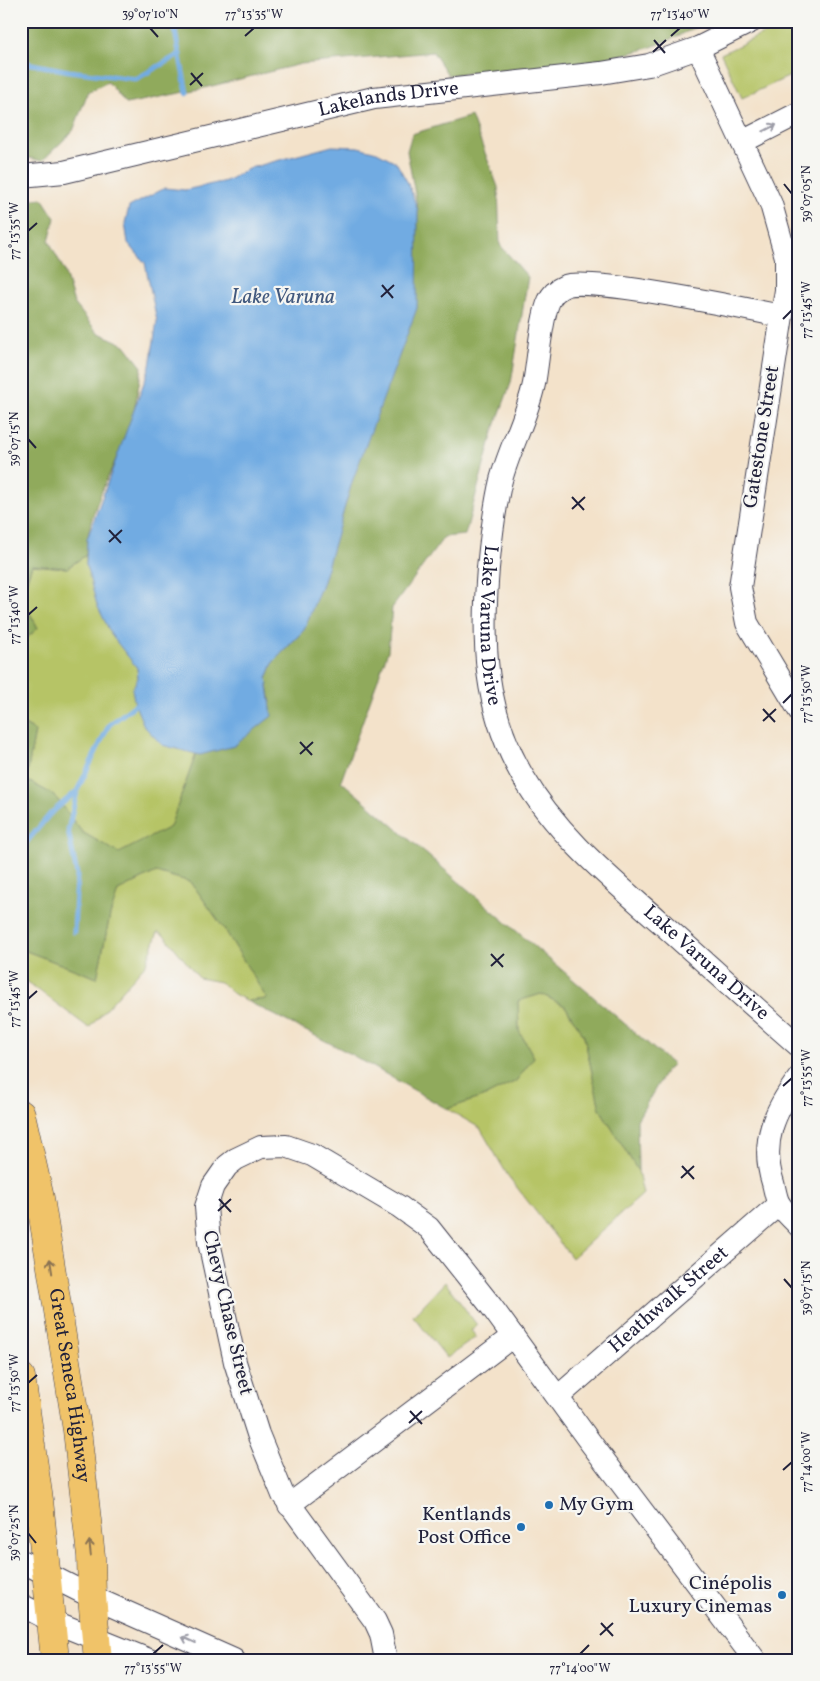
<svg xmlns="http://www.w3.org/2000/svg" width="820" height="1681" viewBox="0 0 820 1681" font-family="Vollkorn,serif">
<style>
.green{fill:#b6c466;stroke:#6c7350}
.forest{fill:#90aa5b;stroke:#59664b}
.water{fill:#71abe2;stroke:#4a668e}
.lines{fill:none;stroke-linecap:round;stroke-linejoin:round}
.stream{stroke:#71abe2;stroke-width:5}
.minor-casing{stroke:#413f50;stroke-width:24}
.major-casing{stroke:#413f50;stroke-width:29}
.minor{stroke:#fff;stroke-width:22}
.major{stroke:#f0c369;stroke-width:28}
.oneway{stroke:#9c9ca7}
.oneway2{stroke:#897252}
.ticks{fill:none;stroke:#22223b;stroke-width:2}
.poi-dot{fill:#1f6fb2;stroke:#f6f6f2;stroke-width:2}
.labels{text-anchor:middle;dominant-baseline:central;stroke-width:4.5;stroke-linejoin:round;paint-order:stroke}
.street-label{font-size:20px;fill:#22223b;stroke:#f6f6f2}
.poi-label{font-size:20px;fill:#22223b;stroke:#f6f6f2;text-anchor:end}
.water-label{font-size:21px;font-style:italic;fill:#42597e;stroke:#f6f6f2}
.neatline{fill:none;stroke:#22223b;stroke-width:2}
.ticks-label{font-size:12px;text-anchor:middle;fill:#22223b}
</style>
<rect width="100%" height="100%" fill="#f6f6f2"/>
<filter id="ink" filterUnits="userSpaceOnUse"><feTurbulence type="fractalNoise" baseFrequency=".02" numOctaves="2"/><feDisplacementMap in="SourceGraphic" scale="10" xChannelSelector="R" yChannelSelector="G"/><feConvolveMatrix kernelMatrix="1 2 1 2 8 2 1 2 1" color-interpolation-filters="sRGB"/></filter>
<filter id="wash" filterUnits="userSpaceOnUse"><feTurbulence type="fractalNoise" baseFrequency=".0096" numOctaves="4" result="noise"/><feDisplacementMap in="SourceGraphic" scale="20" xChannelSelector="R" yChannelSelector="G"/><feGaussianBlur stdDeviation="1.12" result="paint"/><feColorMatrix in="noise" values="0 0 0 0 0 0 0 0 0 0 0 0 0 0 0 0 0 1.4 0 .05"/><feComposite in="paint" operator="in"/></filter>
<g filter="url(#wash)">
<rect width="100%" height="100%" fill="#f3e2ca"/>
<g class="green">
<polygon points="790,21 799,21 799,72 742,98 721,54"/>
<polygon points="86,555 86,565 137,668 138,678 196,754 170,827 119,854 82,832 54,795 26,780 35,731 21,723 21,643 38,628 21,597 32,565 67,568"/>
<polygon points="156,872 191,882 227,933 267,999 247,1001 234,994 220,982 199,978 165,936 158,932 146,964 89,1028 21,977 21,949 97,978 110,915 118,891"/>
<polygon points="541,994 565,1006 584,1036 600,1109 638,1171 643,1194 572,1258 508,1176 480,1128 447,1109 488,1095 516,1081 534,1057 519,1031 518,1001"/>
<polygon points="445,1282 477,1325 471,1330 476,1337 447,1358 413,1316"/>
</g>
<g class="forest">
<path d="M21,21H708C683,34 658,47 630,53C571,68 508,69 448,75L433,52L301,64L200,89L126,104L108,82L88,92L73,131L42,161L21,156Z"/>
<polygon points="471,116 498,187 500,245 528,277 511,383 493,432 465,535 444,537 392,608 388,651 341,781 673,1065 665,1072 637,1120 638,1171 600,1109 584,1036 565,1006 541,994 518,1001 519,1031 534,1057 516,1081 488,1095 447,1109 347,1052 247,1001 267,999 227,933 191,882 156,872 118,891 110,915 97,978 21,949 21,723 35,731 26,780 54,795 82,832 119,853 170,827 196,754 271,703 267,678 274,661 304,630 323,581 352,482 418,211 407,151 412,134"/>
<path d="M42,198L55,218L49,241L64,270L74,303L97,332L125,345L142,367C138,387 136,409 129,428C114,469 87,511 86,555L67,568L32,565L21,596V201Z"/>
<polygon points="21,597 38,628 21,643"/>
</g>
<polygon class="water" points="332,146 358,147 377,152 396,162 409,185 418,211 417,308 352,482 323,581 304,630 274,661 267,678 272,716 234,746 200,755 162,745 144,726 135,705 132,689 138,678 137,668 112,636 97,605 86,565 87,539 150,366 157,321 145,263 128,243 125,223 129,207 165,188 185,190 226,181 250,168"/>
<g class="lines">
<g class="stream">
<polyline points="173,21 187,93"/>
<polyline points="21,62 69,71 136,79 180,54"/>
<polyline points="21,849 50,814 77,791 109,725 135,705"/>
<polyline points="74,932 77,875 68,830 77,792"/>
</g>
</g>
</g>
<g filter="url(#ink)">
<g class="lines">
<g class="minor-casing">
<g id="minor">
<polyline points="698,48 771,204 786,257 786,290 740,587 747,623 799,710"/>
<polyline points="742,142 799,113"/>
<path id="s1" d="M21,176L64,172L374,98L601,73L649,65L698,48L752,21"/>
<path id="s2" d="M781,316C747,309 588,276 565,286C558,289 552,294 549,301C541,318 538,363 534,384C527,417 510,447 501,480C494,509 491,538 488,568C482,644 484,708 522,775C556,834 610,878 660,922C706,963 752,1005 799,1046"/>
<path d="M799,1078C774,1111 760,1142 773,1183C775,1190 776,1200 780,1205C785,1213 793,1219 799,1226"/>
<path id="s3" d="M559,1396L779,1204"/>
<polyline points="289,1505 513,1336"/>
<polyline points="21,1561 92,1597 234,1660"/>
<polyline points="21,1605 52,1621 149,1660"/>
<polyline points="386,1660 381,1634 375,1621 283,1495 258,1434 235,1362 209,1242 206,1207 213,1186 227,1166 236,1159 261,1147 286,1146 312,1155 400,1207 429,1228 491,1306 587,1438 755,1660"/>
</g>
</g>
<g class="major-casing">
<g id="major">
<path id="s4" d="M21,1114L40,1198L77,1430L91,1556L92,1597L98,1660"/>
<polyline points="21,1377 39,1500 55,1660"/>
</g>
</g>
<use href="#minor" class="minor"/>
<use href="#major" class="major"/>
</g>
<defs><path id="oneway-shaft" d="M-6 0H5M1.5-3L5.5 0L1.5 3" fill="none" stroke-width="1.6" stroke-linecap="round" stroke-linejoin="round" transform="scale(1.25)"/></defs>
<g class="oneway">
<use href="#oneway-shaft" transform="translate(770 128) rotate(-27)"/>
<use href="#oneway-shaft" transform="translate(189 1640) rotate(-156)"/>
</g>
<g class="oneway2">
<use href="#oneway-shaft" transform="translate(51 1266) rotate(-99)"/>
<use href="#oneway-shaft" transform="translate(90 1548) rotate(-96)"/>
</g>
</g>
<path class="ticks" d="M150,28L158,37M245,36L254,28M671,36L680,28M654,40L665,53M653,52L666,40M191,73L202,86M190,85L203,73M784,184L792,194M28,231L37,223M382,285L393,298M381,297L394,285M783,319L792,310M28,439L36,448M572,497L584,510M572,509L585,497M109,530L121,543M109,542L122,530M28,615L37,607M783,703L792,694M763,709L775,722M763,721L776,709M300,742L312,755M300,754L313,742M491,954L503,967M491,966L504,954M28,999L37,991M783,1086L792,1078M682,1166L694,1179M681,1178L694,1166M219,1199L231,1212M218,1211L231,1199M784,1279L792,1288M28,1383L37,1375M410,1411L422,1424M409,1423L422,1411M783,1470L792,1462M28,1533L36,1543M601,1623L613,1636M600,1635L613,1623M153,1654L163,1645M580,1654L589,1645"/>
<g class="poi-dot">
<circle cx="549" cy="1505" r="5"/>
<circle cx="521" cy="1527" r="5"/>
<circle cx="782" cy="1595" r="5"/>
</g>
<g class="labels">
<g class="street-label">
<text stroke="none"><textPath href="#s1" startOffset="376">Lakelands Drive</textPath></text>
<text transform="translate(762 437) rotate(-81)">Gatestone Street</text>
<text stroke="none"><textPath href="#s2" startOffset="574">Lake Varuna Drive</textPath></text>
<text stroke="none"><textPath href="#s2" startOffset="994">Lake Varuna Drive</textPath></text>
<text stroke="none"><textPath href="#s3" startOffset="146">Heathwalk Street</textPath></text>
<text transform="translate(227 1313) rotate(77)">Chevy Chase Street</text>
<text stroke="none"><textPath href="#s4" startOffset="276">Great Seneca Highway</textPath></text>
</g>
<g class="poi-label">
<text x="559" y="1505" text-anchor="start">My Gym</text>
<text x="511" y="1515">Kentlands<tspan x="511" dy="23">Post Office</tspan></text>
<text x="772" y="1584">Cinépolis<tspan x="772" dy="23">Luxury Cinemas</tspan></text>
</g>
<g class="water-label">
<text x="283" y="297">Lake Varuna</text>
</g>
</g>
<rect width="820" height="1681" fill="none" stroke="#f6f6f2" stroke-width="55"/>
<rect x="28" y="28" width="764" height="1626" class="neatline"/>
<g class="ticks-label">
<text x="150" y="18">39°07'10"N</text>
<text x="254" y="18">77°13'35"W</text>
<text x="680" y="18">77°13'40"W</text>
<text transform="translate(806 194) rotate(-90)" y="4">39°07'05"N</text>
<text transform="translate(14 231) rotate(-90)" y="4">77°13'35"W</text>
<text transform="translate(806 310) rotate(-90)" y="4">77°13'45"W</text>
<text transform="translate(14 439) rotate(-90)" y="4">39°07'15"N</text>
<text transform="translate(14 615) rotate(-90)" y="4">77°13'40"W</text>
<text transform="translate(806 694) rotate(-90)" y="4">77°13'50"W</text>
<text transform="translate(14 999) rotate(-90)" y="4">77°13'45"W</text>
<text transform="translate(806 1078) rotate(-90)" y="4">77°13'55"W</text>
<text transform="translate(806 1288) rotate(-90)" y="4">39°07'15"N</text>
<text transform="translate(14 1383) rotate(-90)" y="4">77°13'50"W</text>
<text transform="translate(806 1462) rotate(-90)" y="4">77°14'00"W</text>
<text transform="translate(14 1533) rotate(-90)" y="4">39°07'25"N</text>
<text x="153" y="1672">77°13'55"W</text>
<text x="580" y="1672">77°14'00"W</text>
</g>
</svg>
